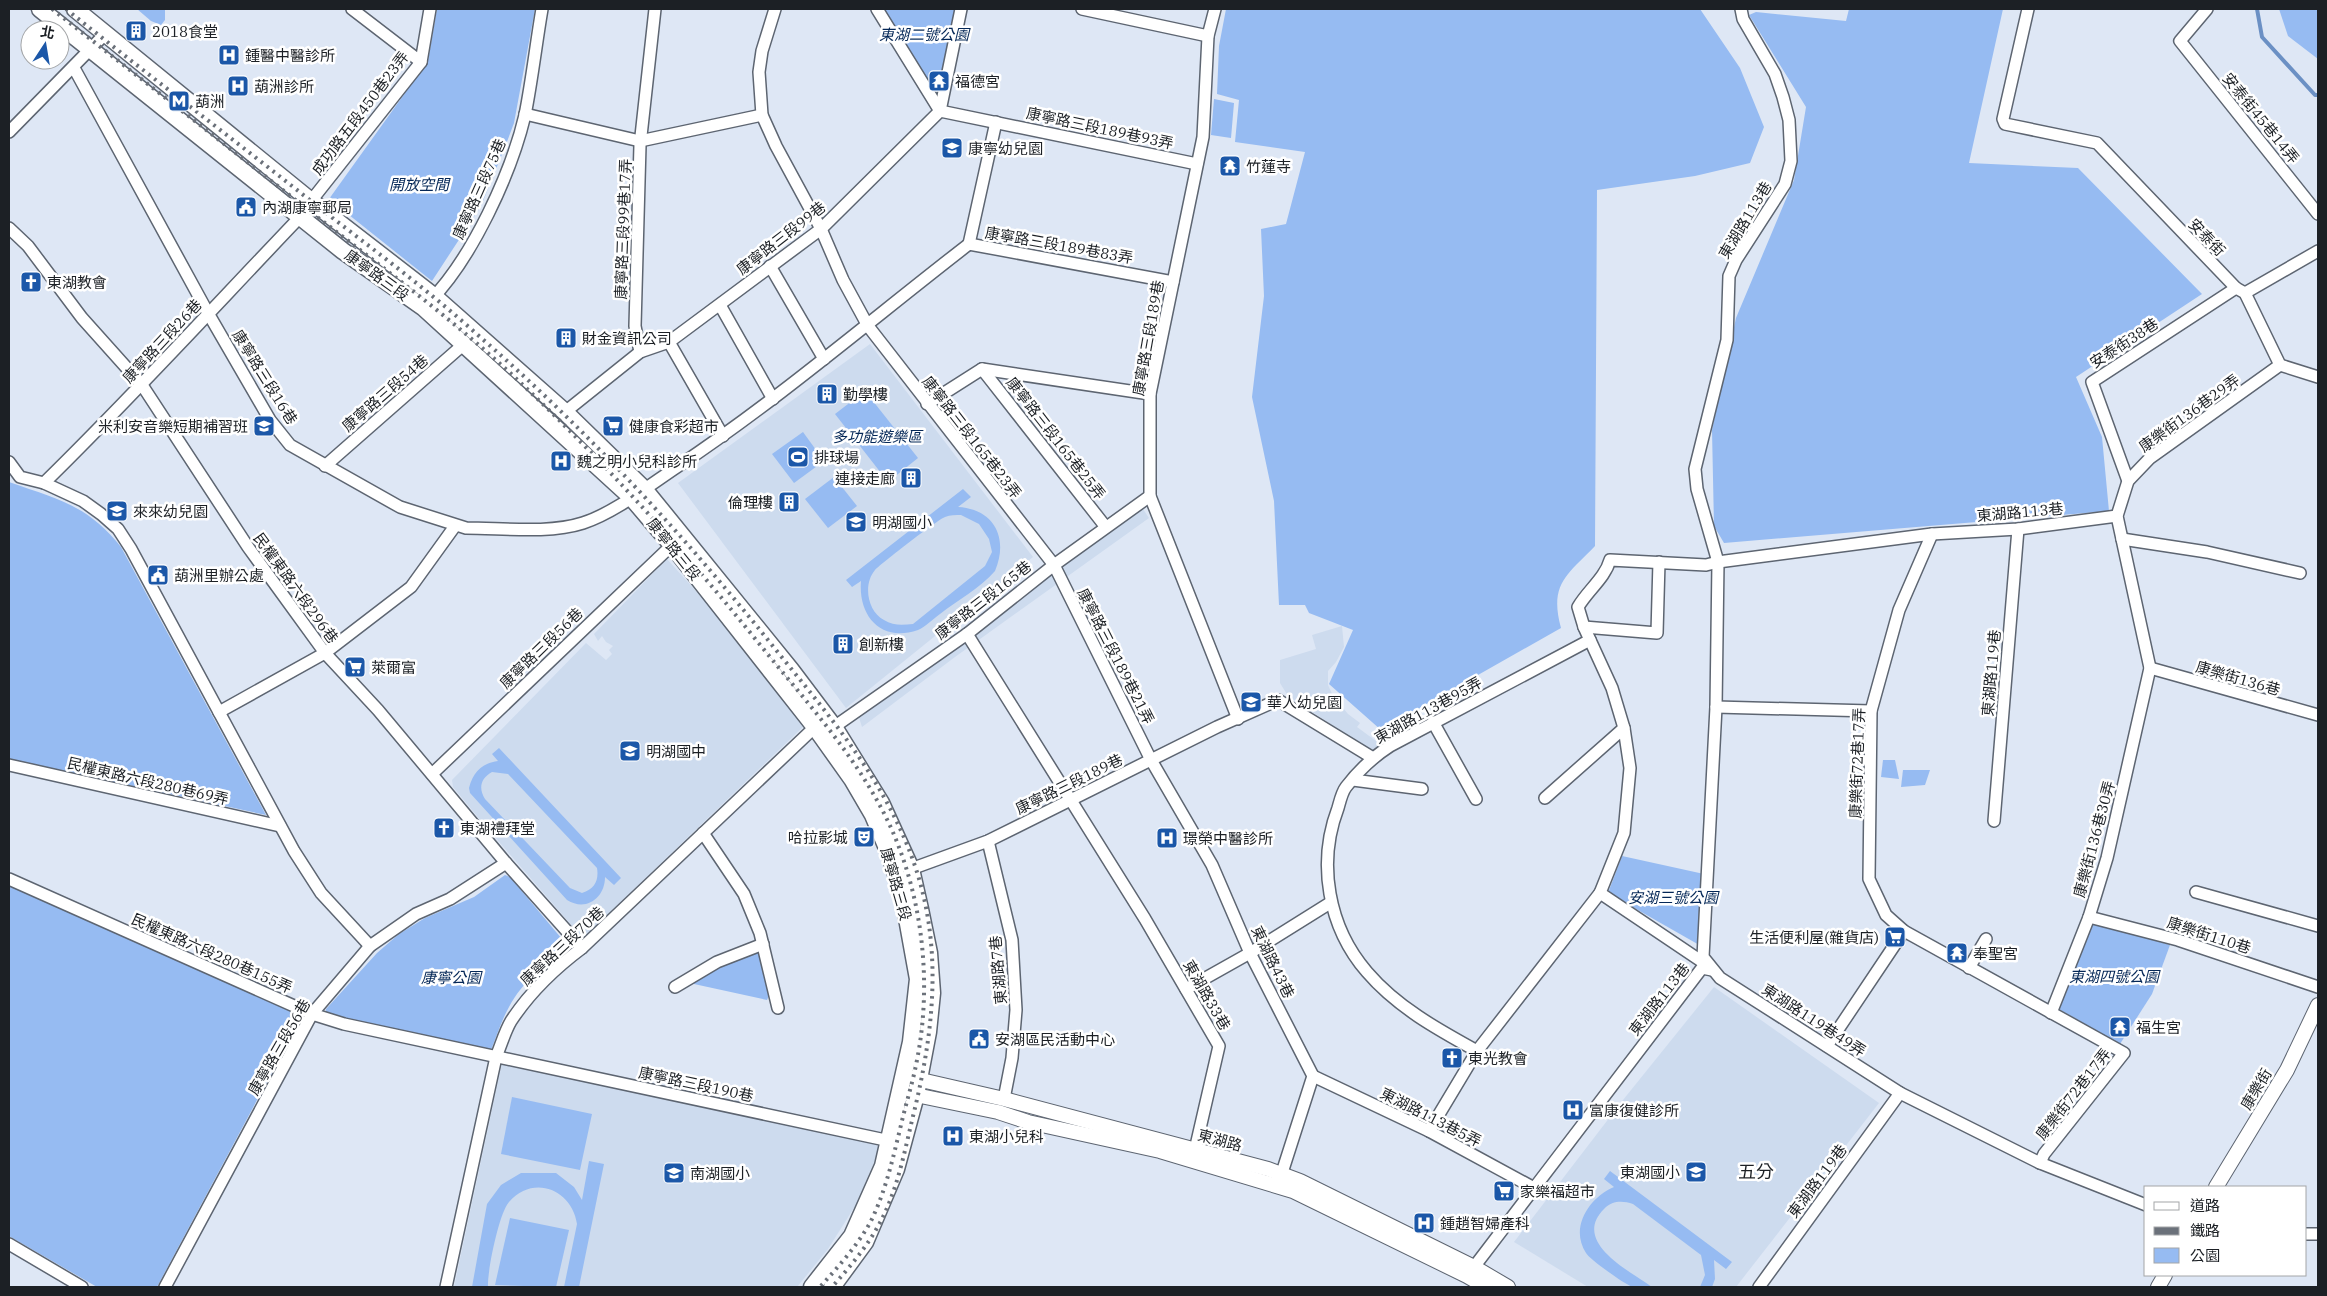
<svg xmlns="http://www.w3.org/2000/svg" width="2327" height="1296" viewBox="0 0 2327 1296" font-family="'IBM Plex Serif','Noto Sans TC',serif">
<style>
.built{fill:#cddbee}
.green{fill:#96bbf2;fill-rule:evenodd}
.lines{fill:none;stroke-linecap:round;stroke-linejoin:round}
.stream{stroke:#6b90c4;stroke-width:4}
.minor-casing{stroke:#5d6571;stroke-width:14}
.tertiary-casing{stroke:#5d6571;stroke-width:16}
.secondary-casing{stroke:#5d6571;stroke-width:19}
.minor{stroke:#fff;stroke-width:11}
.tertiary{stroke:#fff;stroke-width:14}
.secondary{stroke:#fff;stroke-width:16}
.rail{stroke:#6b717a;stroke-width:4;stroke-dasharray:2.5 5;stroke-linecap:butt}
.labels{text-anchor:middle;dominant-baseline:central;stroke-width:5;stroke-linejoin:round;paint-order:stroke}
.poi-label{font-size:15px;fill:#1c2025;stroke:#fff;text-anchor:start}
.park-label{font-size:15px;font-style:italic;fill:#042757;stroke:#fff}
.street-label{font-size:15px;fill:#1c2025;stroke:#fff}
.quarter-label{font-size:18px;fill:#1c2025;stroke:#fff}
</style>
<rect width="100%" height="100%" fill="#dee7f5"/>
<g class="built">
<polygon points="870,344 1033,557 846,708 678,483"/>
<polygon points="1137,500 1149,518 955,657 862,727 856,708"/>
<polygon points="667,559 712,609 804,726 585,936 581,936 486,827 453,787 452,780 586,643 606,660 612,654 609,650 613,646 606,642 602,636 598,641 594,634"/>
<polygon points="1342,626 1344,647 1336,662 1328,671 1328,685 1333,696 1348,714 1360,723 1357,727 1380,744 1372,751 1288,696 1280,683 1280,660 1316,649 1312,635"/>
<polygon points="1714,987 1879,1103 1736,1287 1588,1287 1514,1242 1623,1100"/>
<polygon points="502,1063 882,1143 857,1203 828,1249 797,1287 454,1287"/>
</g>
<g class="green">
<polygon points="137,9 165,9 165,20 161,25 151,21"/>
<polygon points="437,9 535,9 514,123 505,147 481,206 432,281 329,199 428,61"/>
<polygon points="882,9 956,9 937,98"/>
<path d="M1226,9H1700L1740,68L1764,127L1750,163L1695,176L1597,190L1595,546C1567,575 1549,584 1561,628L1381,730L1329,684L1353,630L1309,613L1305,605H1279L1274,501L1252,397L1264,296L1261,229L1286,224L1305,152L1235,142L1239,100L1217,94L1219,46Z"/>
<polygon points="1849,9 2003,9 1969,163 2078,168 2202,294 2076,377 2102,437 2109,511 1724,543 1714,526 1712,430 1736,318 1794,180 1806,107 1749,15 1756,12 1846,21"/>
<polygon points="2279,9 2318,9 2318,59 2288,36"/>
<polygon points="1214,99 1234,103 1231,138 1211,135"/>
<polygon points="865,391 918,458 888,482 835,414"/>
<polygon points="803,432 824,461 794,483 772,454"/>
<polygon points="834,477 857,506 828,528 805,499"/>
<path d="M9,482C57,499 88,505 121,547L266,815L9,759Z"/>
<path d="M963,489L971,497L958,507C994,509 1009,538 995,571C980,588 958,600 940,614C933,619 925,627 918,630C881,643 858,616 861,581L852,587L846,580ZM961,515L979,524L989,539L992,552L985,566L913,624C903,625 893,626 884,620C867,611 863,584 875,570C882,563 937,520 945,517C950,515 956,515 961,515Z"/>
<path d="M499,748L621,878L614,885L605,877C605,898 586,912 567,900L470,793L469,788C473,772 482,763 498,761L492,754ZM492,772L508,774L597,868C599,880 595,889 582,893L570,888L485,799C478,788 481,778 492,772Z"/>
<polygon points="1883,760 1895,760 1899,779 1881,777"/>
<polygon points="1903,770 1930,770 1925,785 1901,787"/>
<polygon points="1622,856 1704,874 1701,946 1608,893"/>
<path d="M505,875L510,877L567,945L566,948C544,965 523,981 509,1007C501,1021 497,1036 491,1050L334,1018L326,1014V1009L377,953L399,934L425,918L474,897Z"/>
<polygon points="9,884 303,1014 157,1287 97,1287 9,1236"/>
<polygon points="2090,921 2170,945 2152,994 2120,1044 2057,1008"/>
<polygon points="756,951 759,952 770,993 767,1000 694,984 693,982 718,967"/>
<polygon points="512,1097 592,1114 580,1170 501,1154"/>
<path d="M589,1161L604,1164L579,1287H564L577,1224C572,1189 533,1174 509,1202C499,1213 487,1272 488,1287H472L487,1204L501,1185L521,1173H556L574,1187L582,1200Z"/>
<path d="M1610,1171L1732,1262L1726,1269L1714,1260L1715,1279L1712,1287H1700L1705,1275L1701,1255L1633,1204C1623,1201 1613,1200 1604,1209C1571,1242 1630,1271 1652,1287C1646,1287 1639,1288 1633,1287C1627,1286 1589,1259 1586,1253C1569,1227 1590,1197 1614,1187L1604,1179Z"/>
<polygon points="510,1218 569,1230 556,1287 495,1285"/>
</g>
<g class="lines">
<polyline class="stream" points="2257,9 2262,37 2315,95 2318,95"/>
<g class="minor-casing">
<g id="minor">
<polyline points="352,9 421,62"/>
<polyline points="775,9 762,51 759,72 762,115 776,146 821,229 843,280 868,326 1054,565 1151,760 1212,865 1250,953 1313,1076 1279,1182"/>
<polyline points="877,9 940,111"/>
<polyline points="1082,9 1208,36"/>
<polyline points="1215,9 1208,36 1203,137 1150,394 1150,496 1238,719"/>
<polyline points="1741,9 1743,19 1775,74 1783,97 1789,120 1791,161 1785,184 1736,260 1729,276 1727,340 1695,469 1697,489 1718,562 1716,707 1703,957 1720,978 1900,1093 2040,1163 2146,1205"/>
<polyline points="2028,9 2003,119 2005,124 2097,143 2236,288 2245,293 2280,365 2318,377"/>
<polyline points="2207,9 2180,41 2318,214"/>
<path d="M74,68L208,313L270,420L290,445L400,507L466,528C502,528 549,534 583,523C614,513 650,485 677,467C779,399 872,319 969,244"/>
<polyline points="940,111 1197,164"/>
<polyline points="525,114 640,141 762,115"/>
<polyline points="9,132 106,33"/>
<polyline points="311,201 421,62 430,9"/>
<polyline points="9,228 28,246 82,318 142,385 248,547 325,653 378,710 506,863 582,948"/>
<polyline points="969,244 1173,282"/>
<polyline points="969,244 996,122"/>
<polyline points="770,266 824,359"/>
<polyline points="2245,293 2318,251"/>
<path d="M430,301C472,258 511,174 525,115C532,80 536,44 542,9"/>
<polyline points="720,305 773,399"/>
<polyline points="669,342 723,436"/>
<polyline points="640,352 635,326 640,145 655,9"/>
<polyline points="982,369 1105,526"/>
<polyline points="927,404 982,369 1150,394"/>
<polyline points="565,412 640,352 669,342 821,229 940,111 961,9"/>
<polyline points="9,462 20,477 44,483 83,501 101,514 118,529 131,549 294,851 321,893 370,946"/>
<polyline points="325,466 464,344"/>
<polyline points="2128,481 2092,382 2236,288"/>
<path d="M44,483C132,397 215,306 300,217"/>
<polyline points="1932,534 1899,610 1871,711 1869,879 1886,915 1904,931 2124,1053 2044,1154 2040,1163"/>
<polyline points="2122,539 2207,552 2300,573"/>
<polyline points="1584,627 1657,633 1659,562"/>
<polyline points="967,634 1145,919 1219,1046 1195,1150"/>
<polyline points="2150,668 2318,715"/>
<polyline points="1716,707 1871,711"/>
<polyline points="219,712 325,653 411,587 455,526"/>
<polyline points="1433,722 1476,799"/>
<polyline points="834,727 967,634 1054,565 1150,496"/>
<polyline points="9,765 280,826"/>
<polyline points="432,774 672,545"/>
<polyline points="1353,780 1422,789"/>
<polyline points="1545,798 1624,728"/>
<polyline points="1994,821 2018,529"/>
<polyline points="703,833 744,894 760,933 778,1008"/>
<polyline points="988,841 1012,940 1016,1010 1012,1058 1004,1099"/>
<polyline points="911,869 988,841 1217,727 1278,700 1373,758"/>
<polyline points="9,879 312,1014 344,1024 890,1141"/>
<polyline points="2196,892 2318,926"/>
<polyline points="2089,917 2178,940 2318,987"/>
<path d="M1707,965L1600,893L1624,833L1630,768L1624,728L1612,688L1584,627L1578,607C1588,590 1605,578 1610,560L1706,565L1718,562L1932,534L2018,529L2117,516"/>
<polyline points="1969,968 1986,939"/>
<polyline points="675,987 717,962 763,944"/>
<polyline points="1186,989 1250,953 1330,903"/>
<polyline points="2051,1013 2089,917 2107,858 2150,668 2117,516 2128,481 2150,458 2280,365"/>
<polyline points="1827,1046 1904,931"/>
<path d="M1477,1051C1437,1029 1397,1007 1367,972C1328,927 1317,863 1338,808C1340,801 1342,792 1346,787C1359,770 1373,757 1390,746L1590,640"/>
<polyline points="1313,1076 1429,1131 1534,1188"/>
<polyline points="1429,1131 1477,1051 1600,893"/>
<polyline points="2306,1234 2318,1234"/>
<polyline points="9,1244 82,1287"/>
<polyline points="1474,1267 1702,968 1712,970"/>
<polyline points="165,1287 312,1014 370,946 416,914 450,899 506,863"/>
<path d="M446,1287L496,1057C501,1045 505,1031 511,1021C530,992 554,969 582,948L815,727"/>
<polyline points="1759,1287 1900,1093"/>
</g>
</g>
<g class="tertiary-casing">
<g id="tertiary">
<polyline points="908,1077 1004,1099 1268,1169 1300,1181 1474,1267 1508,1287"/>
<polyline points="906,1093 998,1112 1028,1122 1160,1151 1293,1191 1467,1276 1486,1287"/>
<polyline points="2216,1187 2287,1070 2318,1005"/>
<polyline points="2158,1287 2165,1275"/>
</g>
</g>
<g class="secondary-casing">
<g id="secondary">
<polyline points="40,9 343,251 424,308 631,497 672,545 815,727 852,779 873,815 890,855 903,896 918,979 911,1042 883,1166 852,1236 812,1287"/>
<polyline points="75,9 311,201 435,297 565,412 644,489 791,670 834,727 881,803 911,869 920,909 929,953 932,993 928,1032 916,1095 896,1169 865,1242 832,1287"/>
</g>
</g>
<use href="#minor" class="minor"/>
<use href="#tertiary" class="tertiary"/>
<use href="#secondary" class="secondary"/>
<g class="rail">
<path d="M52,9C140,78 228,147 316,216C387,271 459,324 524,386C609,467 687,554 761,646C808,704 861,761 892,830C923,901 932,984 917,1060C913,1082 906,1103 901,1125C893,1158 886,1190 871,1221C858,1245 838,1267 820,1287"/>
<path d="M66,9C148,75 233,139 316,205C371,248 427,289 479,336C587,430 683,534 772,645C829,716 887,781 916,869C942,949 934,1028 915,1108C905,1148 898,1192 877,1228C865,1249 848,1269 832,1287"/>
</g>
</g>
<defs>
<g id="building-square" transform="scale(1.125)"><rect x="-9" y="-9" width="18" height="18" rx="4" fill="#1b57a8" stroke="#fff"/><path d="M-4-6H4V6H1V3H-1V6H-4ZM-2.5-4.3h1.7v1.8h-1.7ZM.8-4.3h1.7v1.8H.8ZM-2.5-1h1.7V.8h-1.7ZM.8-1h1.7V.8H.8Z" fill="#fff"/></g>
<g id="hospital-square" transform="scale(1.125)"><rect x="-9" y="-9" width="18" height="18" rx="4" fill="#1b57a8" stroke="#fff"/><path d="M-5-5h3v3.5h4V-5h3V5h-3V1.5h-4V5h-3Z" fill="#fff"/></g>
<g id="temple-square" transform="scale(1.125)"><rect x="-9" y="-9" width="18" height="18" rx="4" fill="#1b57a8" stroke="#fff"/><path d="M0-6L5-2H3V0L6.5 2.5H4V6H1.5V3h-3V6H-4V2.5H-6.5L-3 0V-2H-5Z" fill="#fff"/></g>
<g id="metro-square" transform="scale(1.125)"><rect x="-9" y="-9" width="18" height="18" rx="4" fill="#1b57a8" stroke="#fff"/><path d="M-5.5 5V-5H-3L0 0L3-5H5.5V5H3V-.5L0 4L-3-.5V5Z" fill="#fff"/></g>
<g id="school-square" transform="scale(1.125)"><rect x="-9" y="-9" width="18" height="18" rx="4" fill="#1b57a8" stroke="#fff"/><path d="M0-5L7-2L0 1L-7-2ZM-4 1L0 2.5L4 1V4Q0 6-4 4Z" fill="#fff"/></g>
<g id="civic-square" transform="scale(1.125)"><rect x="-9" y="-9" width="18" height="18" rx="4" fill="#1b57a8" stroke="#fff"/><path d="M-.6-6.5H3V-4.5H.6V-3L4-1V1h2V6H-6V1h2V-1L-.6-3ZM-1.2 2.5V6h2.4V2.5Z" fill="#fff"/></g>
<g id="church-square" transform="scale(1.125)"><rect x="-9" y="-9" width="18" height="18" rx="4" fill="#1b57a8" stroke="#fff"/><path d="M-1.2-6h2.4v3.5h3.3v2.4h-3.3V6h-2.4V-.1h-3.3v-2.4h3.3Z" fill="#fff"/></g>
<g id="supermarket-square" transform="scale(1.125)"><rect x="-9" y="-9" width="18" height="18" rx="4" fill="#1b57a8" stroke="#fff"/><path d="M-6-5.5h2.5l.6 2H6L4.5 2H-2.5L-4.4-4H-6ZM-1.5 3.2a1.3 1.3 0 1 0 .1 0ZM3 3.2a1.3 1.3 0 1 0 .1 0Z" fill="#fff"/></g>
<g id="stadium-square" transform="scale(1.125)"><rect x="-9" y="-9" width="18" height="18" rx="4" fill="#1b57a8" stroke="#fff"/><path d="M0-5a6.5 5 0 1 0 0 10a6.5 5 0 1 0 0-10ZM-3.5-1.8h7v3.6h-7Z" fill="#fff"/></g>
<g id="theatre-square" transform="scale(1.125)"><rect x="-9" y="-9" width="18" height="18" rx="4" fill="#1b57a8" stroke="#fff"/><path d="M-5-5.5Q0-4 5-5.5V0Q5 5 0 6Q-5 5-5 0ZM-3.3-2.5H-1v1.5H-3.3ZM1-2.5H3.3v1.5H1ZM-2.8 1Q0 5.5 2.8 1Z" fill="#fff"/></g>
</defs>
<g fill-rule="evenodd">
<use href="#building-square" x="136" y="31"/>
<use href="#hospital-square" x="229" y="55"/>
<use href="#temple-square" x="939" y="81"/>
<use href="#hospital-square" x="238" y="86"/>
<use href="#metro-square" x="179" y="101"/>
<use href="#school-square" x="952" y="148"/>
<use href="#temple-square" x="1230" y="166"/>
<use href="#civic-square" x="246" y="207"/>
<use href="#church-square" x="31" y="282"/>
<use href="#building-square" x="566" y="338"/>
<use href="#building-square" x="827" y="394"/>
<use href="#school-square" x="264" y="426"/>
<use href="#supermarket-square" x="613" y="426"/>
<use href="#stadium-square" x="798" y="457"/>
<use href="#hospital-square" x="561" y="461"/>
<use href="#building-square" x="911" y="478"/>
<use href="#building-square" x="789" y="502"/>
<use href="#school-square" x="117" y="511"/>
<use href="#school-square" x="856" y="522"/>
<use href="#civic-square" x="158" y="575"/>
<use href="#building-square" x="843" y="644"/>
<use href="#supermarket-square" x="355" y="667"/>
<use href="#school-square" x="1251" y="702"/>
<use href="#school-square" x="630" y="751"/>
<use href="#church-square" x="444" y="828"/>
<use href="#theatre-square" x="864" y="837"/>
<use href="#hospital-square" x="1167" y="838"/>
<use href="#supermarket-square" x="1895" y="937"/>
<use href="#temple-square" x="1957" y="953"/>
<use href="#temple-square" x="2120" y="1027"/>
<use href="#civic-square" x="979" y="1039"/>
<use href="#church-square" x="1452" y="1058"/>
<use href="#hospital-square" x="1573" y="1110"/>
<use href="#hospital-square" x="953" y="1136"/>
<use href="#school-square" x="1696" y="1172"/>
<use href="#school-square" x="674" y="1173"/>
<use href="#supermarket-square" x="1504" y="1191"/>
<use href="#hospital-square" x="1424" y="1223"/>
</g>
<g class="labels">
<g class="poi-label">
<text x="152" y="31">2018食堂</text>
<text x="245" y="55">鍾醫中醫診所</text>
<text x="955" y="81">福德宮</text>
<text x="254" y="86">葫洲診所</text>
<text x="195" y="101">葫洲</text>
<text x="968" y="148">康寧幼兒園</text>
<text x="1246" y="166">竹蓮寺</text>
<text x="262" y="207">內湖康寧郵局</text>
<text x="47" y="282">東湖教會</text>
<text x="582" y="338">財金資訊公司</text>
<text x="843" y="394">勤學樓</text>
<text x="248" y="426" text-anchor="end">米利安音樂短期補習班</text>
<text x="629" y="426">健康食彩超市</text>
<text x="814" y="457">排球場</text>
<text x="577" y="461">魏之明小兒科診所</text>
<text x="895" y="478" text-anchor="end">連接走廊</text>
<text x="773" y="502" text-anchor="end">倫理樓</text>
<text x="133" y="511">來來幼兒園</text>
<text x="872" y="522">明湖國小</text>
<text x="174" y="575">葫洲里辦公處</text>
<text x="859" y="644">創新樓</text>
<text x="371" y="667">萊爾富</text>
<text x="1267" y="702">華人幼兒園</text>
<text x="646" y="751">明湖國中</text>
<text x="460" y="828">東湖禮拜堂</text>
<text x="848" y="837" text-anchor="end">哈拉影城</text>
<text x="1183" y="838">璟榮中醫診所</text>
<text x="1879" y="937" text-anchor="end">生活便利屋(雜貨店)</text>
<text x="1973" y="953">奉聖宮</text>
<text x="2136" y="1027">福生宮</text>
<text x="995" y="1039">安湖區民活動中心</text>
<text x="1468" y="1058">東光教會</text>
<text x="1589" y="1110">富康復健診所</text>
<text x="969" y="1136">東湖小兒科</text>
<text x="1680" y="1172" text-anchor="end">東湖國小</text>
<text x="690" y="1173">南湖國小</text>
<text x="1520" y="1191">家樂福超市</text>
<text x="1440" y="1223">鍾趙智婦產科</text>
</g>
<g class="park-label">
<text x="924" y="34">東湖二號公園</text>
<text x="419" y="184">開放空間</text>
<text x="877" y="436">多功能遊樂區</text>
<text x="1673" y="897">安湖三號公園</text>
<text x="2114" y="976">東湖四號公園</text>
<text x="451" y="977">康寧公園</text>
</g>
<g class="street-label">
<text transform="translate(360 113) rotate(-53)">成功路五段450巷23弄</text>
<text transform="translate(2261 118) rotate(51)">安泰街45巷14弄</text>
<text transform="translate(1100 128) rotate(12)">康寧路三段189巷93弄</text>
<text transform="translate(479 189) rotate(-66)">康寧路三段75巷</text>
<text transform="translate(1745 220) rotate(-59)">東湖路113巷</text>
<text transform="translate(623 229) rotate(-88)">康寧路三段99巷17弄</text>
<text transform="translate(2207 237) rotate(46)">安泰街</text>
<text transform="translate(781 238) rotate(-38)">康寧路三段99巷</text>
<text transform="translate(1059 245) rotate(10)">康寧路三段189巷83弄</text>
<text transform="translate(377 275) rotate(36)">康寧路三段</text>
<text transform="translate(1148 338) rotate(-80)">康寧路三段189巷</text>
<text transform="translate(162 341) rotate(-47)">康寧路三段26巷</text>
<text transform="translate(2124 343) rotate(-33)">安泰街38巷</text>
<text transform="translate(265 377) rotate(58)">康寧路三段16巷</text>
<text transform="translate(385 393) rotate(-41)">康寧路三段54巷</text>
<text transform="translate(2189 413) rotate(-36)">康樂街136巷29弄</text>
<text transform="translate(972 437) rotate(52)">康寧路三段165巷23弄</text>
<text transform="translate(1056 438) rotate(52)">康寧路三段165巷25弄</text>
<text transform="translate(2020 512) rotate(-5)">東湖路113巷</text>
<text transform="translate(674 549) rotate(51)">康寧路三段</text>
<text transform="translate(296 588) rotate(54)">民權東路六段296巷</text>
<text transform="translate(983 600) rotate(-38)">康寧路三段165巷</text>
<text transform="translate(541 648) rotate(-44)">康寧路三段56巷</text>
<text transform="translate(1116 656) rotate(63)">康寧路三段189巷21弄</text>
<text transform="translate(1991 673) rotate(-85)">東湖路119巷</text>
<text transform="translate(2238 678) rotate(16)">康樂街136巷</text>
<text transform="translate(1428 710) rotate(-29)">東湖路113巷95弄</text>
<text transform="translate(1857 763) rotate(-88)">康樂街72巷17弄</text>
<text transform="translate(148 781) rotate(13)">民權東路六段280巷69弄</text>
<text transform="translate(1069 784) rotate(-26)">康寧路三段189巷</text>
<text transform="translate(2094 839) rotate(-75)">康樂街136巷30弄</text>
<text transform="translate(896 884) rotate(74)">康寧路三段</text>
<text transform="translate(2209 935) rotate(18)">康樂街110巷</text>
<text transform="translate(562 946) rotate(-43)">康寧路三段70巷</text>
<text transform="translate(212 953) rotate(24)">民權東路六段280巷155弄</text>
<text transform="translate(1273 962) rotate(64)">東湖路43巷</text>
<text transform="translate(998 970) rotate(-95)">東湖路7巷</text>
<text transform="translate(1207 995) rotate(60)">東湖路33巷</text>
<text transform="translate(1659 999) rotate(-52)">東湖路113巷</text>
<text transform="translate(1814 1020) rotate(33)">東湖路119巷49弄</text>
<text transform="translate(279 1047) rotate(-60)">康寧路三段56巷</text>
<text transform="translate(696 1084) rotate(12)">康寧路三段190巷</text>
<text transform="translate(2256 1089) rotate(-59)">康樂街</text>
<text transform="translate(2073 1094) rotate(-52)">康樂街72巷17弄</text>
<text transform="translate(1431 1117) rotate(27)">東湖路113巷5弄</text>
<text transform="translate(1220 1140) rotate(15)">東湖路</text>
<text transform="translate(1817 1181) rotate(-53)">東湖路119巷</text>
</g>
<g class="quarter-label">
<text x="1756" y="1171">五分</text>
</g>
</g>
<rect width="2327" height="1296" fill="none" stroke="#1c2025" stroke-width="20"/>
<rect x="2144" y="1186" width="162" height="90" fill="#ffffff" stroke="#a4a6a8"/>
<rect x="2154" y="1202" width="25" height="8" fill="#ffffff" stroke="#a4a6a8"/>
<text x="2190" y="1211" font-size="15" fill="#1c2025">道路</text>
<rect x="2154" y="1227" width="25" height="8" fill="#6b717a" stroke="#a4a6a8"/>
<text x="2190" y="1236" font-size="15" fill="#1c2025">鐵路</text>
<rect x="2154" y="1248" width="25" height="15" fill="#96bbf2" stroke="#a4a6a8"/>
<text x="2190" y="1261" font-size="15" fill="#1c2025">公園</text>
<g transform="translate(45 45) rotate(12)"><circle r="24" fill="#ffffff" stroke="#a4a6a8"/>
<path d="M0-4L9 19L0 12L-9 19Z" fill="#1b57a8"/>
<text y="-8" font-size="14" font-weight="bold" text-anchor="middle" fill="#1c2025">北</text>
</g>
</svg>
